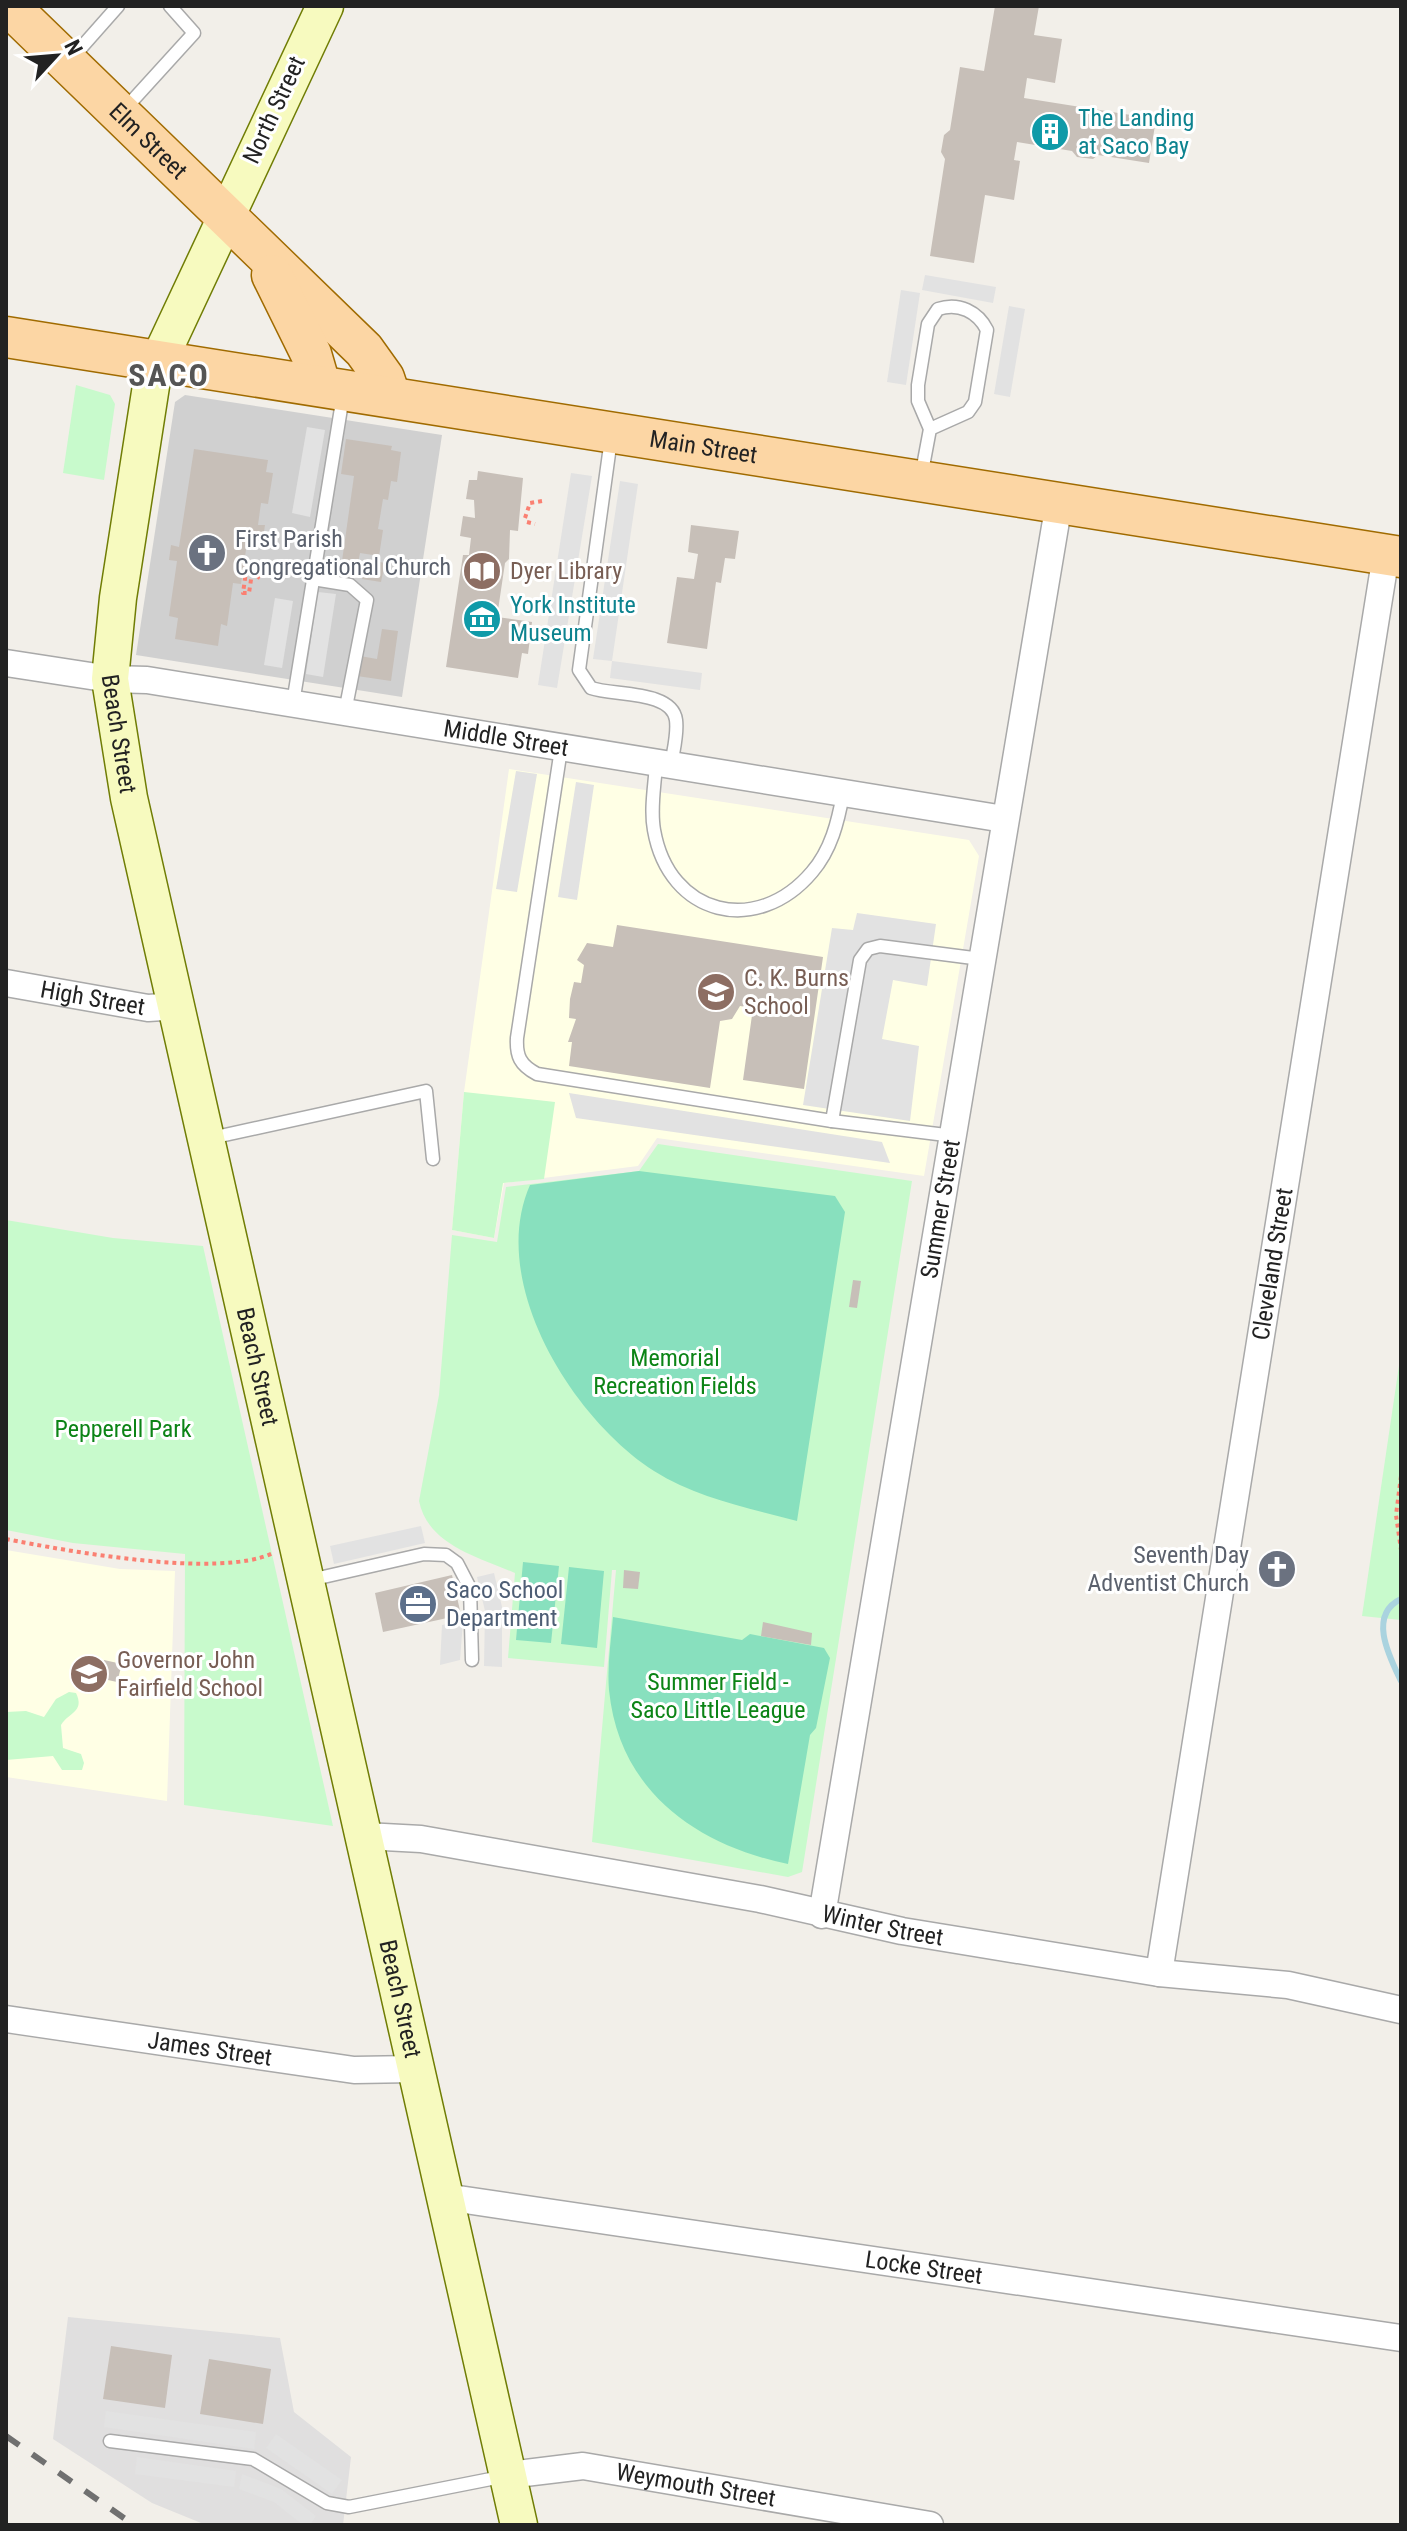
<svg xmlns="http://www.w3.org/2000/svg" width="1407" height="2531" viewBox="0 0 1407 2531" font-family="'Roboto Condensed',sans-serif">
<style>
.residential{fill:#e0dfdf}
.education{fill:#ffffe5}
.religious{fill:#d0d0d0}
.park{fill:#c8facc}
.pitch{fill:#88e0be}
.parking{fill:#e2e2e2}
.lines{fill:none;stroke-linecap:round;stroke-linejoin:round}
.stream{stroke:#aad3df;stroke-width:6}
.building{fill:#c7bfb8}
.lane-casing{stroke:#a9a9a9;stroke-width:15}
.street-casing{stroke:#a9a9a9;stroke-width:29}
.secondary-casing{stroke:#707d05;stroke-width:39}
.primary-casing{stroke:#a06b00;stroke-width:43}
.path{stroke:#fa8072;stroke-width:4;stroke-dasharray:4 4;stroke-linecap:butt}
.lane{stroke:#fff;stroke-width:12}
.street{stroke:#fff;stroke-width:26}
.secondary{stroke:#f7fabf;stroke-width:36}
.primary{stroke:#fcd6a4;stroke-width:40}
.rail{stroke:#707070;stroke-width:6;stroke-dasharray:16 16;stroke-linecap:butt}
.labels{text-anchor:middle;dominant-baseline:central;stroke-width:6;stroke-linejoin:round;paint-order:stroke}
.street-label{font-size:24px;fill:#222;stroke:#fff}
.culture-label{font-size:24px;fill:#0d838f;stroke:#fff;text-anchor:start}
.worship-label{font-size:24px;fill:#5b616d;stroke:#fff;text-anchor:start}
.education-label{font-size:24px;fill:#785e54;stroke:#fff;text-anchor:start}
.park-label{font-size:24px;fill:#0c8416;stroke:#fff}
.service-label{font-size:24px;fill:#4e5e75;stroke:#fff;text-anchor:start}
.district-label{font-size:32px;font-weight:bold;letter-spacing:2px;fill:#555;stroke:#fff}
</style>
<rect width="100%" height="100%" fill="#f2efe9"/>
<polygon class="residential" points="68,2317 280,2338 294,2412 351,2457 343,2525 206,2525 152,2503 53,2439"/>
<g class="education">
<polygon points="509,769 969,840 979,856 924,1176 657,1138 638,1166 504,1183 494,1238 452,1230 464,1092"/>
<polygon points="6,1550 120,1569 175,1571 167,1801 6,1777"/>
</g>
<polygon class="religious" points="185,395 442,435 402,697 136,655 175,402"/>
<g class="park">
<polygon points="76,385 110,395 115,404 104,480 63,473"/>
<polygon points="464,1092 555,1102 544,1179 503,1183 494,1238 452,1230"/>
<path d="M658,1144L912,1181L803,1866L802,1872L788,1877L592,1842L616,1570H612L604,1667L508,1658L515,1573C478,1557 428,1545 419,1501L439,1395L452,1235L497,1242L506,1187L639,1171Z"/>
<polygon points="6,1220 113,1238 203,1246 333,1826 184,1805 185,1554 73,1543 6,1530"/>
<polygon points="1401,1352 1401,1620 1362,1616"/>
<path d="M69,1692L76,1693C85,1712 69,1712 61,1725L63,1748L81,1754L84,1763L82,1770H62L53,1756L6,1760V1712L26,1711L44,1717L56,1699Z"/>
</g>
<g class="pitch">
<path d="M639,1171L835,1196L845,1212L797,1521C748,1508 697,1498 654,1471C573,1419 487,1283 530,1185Z"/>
<polygon points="523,1562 559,1566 551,1643 516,1640"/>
<polygon points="569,1567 604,1571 597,1648 561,1644"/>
<path d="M613,1617L742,1640L750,1634L824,1648L830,1658L816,1728L810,1735L788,1864C696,1845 619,1791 609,1690C607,1666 611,1641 613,1617Z"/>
</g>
<g class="parking">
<polygon points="925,275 996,287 993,303 922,290"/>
<polygon points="901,290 920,293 906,385 887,382"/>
<polygon points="1009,306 1025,309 1010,397 994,394"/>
<polygon points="307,427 325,430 310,517 292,513"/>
<polygon points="571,473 592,476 557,688 538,685"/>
<polygon points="620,481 638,484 612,661 702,673 700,690 610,678 612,661 593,659"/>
<polygon points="318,592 336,594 323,677 306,674"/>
<polygon points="275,598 293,601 282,668 264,665"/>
<polygon points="516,771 537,774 517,892 496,889"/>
<polygon points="576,782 594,785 577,900 558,897"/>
<polygon points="857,913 936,924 927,986 893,980 882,1039 919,1046 910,1121 803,1105 832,928 853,930"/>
<polygon points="569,1093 882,1142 890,1163 576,1118"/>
<polygon points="421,1526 425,1543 334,1564 330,1546"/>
<polygon points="494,1573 502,1607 502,1667 484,1666 485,1611 477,1577"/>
<polygon points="463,1621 460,1660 440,1665 442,1625"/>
<polygon points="106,2411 256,2432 254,2449 104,2427"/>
<polygon points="276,2434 342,2480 332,2494 266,2448"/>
<polygon points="137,2457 236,2471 234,2487 135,2474"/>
<polygon points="242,2474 281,2489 316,2516 310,2525 303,2525 274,2502 239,2489"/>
</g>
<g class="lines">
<path class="stream" d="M1401,1599C1367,1615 1390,1658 1401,1681"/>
</g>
<g class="building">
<polygon points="995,6 1039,6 1034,35 1062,39 1055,83 1027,78 1024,98 1156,119 1149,163 1098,155 1093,159 1077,157 1072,151 1017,142 1014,160 1020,161 1014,200 985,195 974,263 930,256 945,159 941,152 944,135 950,130 960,67 984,71"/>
<polygon points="346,439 392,446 391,450 401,452 397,482 391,481 388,500 383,499 378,529 383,530 379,556 360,553 358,563 342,561 354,476 341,474"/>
<polygon points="194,449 268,460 266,472 273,473 268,504 261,503 258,525 265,525 262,545 247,543 241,584 233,583 227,626 221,624 218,646 175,639 178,618 169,616 177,561 169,560 171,545 179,547"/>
<polygon points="478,471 523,478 518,531 510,530 509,559 505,563 497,617 532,622 528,654 522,653 518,678 446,667 463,555 469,555 471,538 460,536 463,516 475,518 474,500 466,499 469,480 477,480"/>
<polygon points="691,525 739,531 735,559 725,558 721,583 716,582 707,649 667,643 677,577 694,579 698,554 688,552"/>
<polygon points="365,559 385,563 381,582 362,579"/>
<polygon points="382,629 398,631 391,681 357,676 360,656 377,659"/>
<polygon points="617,925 823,957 804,1089 743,1080 753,1008 740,1006 732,1019 720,1021 710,1088 569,1066 572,1042 568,1042 576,1019 569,1018 570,999 574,982 581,983 584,965 577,960 587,943 613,947"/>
<polygon points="853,1280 861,1281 857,1308 849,1307"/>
<polygon points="624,1570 640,1572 638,1589 623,1588"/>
<polygon points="452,1575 461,1615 383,1632 375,1593"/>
<polygon points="763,1622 812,1633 811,1645 761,1636"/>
<polygon points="104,1660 122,1664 117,1682 99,1678"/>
<polygon points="111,2346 172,2355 165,2408 103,2399"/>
<polygon points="209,2359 271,2369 263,2424 200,2414"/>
</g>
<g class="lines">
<g class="lane-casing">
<g id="lane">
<polyline points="72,58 118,6"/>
<polyline points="123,111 194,33 170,6"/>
<path d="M611,439L579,670L591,688C613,696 672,690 676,720C678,735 673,751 671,766"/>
<path d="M921,477L930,429L918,401V385L928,324L938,309C959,302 978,312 987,330L975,402L968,412L930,429"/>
<polyline points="313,579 350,585 367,600 345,712"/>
<polyline points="293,703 343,396"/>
<path d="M561,749L517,1038C516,1056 520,1065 537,1074L832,1121L954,1136"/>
<path d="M656,763C655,785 650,808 654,830C669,916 757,937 812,872C831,850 838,822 843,794"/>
<polyline points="832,1121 860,960 868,949 880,946 981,959"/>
<polyline points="211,1138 426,1091 433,1159"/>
<polyline points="310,1580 424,1554 446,1555 457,1563 470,1588 472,1660"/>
<polyline points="110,2441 253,2459 327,2503 349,2507 506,2476"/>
</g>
</g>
<g class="street-casing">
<g id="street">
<path id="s1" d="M6,663L110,679L147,680L1004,819"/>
<path id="s2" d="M6,983L148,1008L178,1006"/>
<path id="s3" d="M365,1836L421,1839L760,1899L902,1931L1159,1973L1288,1985L1401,2010"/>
<path id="s4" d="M822,1915L1059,503"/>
<path id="s5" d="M1159,1973L1386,555"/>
<path id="s6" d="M6,2019L354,2070L415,2069"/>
<path id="s7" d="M445,2197L1401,2338"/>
<path id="s8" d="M508,2475L583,2466L930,2525"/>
</g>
</g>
<g class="secondary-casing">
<g id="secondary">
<path id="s9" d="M325,6L153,373L118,598L110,679L129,798L519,2525"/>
</g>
</g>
<g class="primary-casing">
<g id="primary">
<path id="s10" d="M9,6L364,350L384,378L390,396"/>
<polyline points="272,275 311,354 320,385"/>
<path id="s11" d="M6,337L1401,557"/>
</g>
</g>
<g class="path">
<polyline points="525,518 530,503 542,501"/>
<polyline points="527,522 535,524"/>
<polyline points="244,564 251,566"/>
<polyline points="243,571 246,572 243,593 249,593 252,573 260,578"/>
<polyline points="1401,1476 1396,1515 1401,1550"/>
<path d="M6,1539C67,1551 219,1579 273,1553"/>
</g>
<use href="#lane" class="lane"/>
<use href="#street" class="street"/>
<use href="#secondary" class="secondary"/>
<use href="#primary" class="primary"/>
<polyline class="rail" points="6,2436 134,2525"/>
</g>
<defs>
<g id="building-disc" transform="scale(2)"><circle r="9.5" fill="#0f9aa8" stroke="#fff"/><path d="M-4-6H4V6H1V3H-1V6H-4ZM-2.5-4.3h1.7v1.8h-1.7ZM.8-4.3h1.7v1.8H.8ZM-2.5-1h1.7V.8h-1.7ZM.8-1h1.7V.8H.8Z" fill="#fff"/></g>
<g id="church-disc" transform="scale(2)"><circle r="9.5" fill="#6b7280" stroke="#fff"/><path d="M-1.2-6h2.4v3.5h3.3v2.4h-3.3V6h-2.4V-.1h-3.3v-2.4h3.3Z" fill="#fff"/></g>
<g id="library-disc" transform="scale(2)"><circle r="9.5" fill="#8d6e63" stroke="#fff"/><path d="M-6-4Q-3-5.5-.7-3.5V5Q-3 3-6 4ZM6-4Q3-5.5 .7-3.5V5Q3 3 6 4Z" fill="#fff"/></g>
<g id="museum-disc" transform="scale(2)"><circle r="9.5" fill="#0f9aa8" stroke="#fff"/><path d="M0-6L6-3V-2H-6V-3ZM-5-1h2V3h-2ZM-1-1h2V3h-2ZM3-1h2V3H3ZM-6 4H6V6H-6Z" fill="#fff"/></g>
<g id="school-disc" transform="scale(2)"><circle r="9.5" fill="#8d6e63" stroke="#fff"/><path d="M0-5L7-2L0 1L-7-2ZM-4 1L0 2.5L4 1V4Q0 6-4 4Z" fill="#fff"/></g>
<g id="office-disc" transform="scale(2)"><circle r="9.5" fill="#5c6f8a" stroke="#fff"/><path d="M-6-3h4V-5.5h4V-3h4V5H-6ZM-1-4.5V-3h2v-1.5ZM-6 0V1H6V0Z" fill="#fff"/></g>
</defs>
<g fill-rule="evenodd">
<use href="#building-disc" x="1050" y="132"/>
<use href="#church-disc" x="207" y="553"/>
<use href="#library-disc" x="482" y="571"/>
<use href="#museum-disc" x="482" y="619"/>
<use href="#school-disc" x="716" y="992"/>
<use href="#church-disc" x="1277" y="1569"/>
<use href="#office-disc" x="418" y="1604"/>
<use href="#school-disc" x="89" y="1674"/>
</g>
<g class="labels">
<g class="street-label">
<text transform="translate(274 110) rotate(-65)">North Street</text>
<text stroke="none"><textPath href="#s10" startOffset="194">Elm Street</textPath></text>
<text stroke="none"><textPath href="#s11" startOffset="706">Main Street</textPath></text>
<text stroke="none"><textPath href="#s9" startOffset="770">Beach Street</textPath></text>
<text stroke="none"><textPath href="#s1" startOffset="506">Middle Street</textPath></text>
<text stroke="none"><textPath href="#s2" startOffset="88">High Street</textPath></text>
<text stroke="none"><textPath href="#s4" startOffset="716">Summer Street</textPath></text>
<text stroke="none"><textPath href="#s5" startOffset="718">Cleveland Street</textPath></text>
<text stroke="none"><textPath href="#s9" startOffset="1418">Beach Street</textPath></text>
<text stroke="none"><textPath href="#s3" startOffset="526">Winter Street</textPath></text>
<text stroke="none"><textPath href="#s9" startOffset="2066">Beach Street</textPath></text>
<text stroke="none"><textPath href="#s6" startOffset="206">James Street</textPath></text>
<text stroke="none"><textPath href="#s7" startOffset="484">Locke Street</textPath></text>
<text stroke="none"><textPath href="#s8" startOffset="190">Weymouth Street</textPath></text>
</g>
<g class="culture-label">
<text x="1078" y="118">The Landing<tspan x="1078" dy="28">at Saco Bay</tspan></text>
<text x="510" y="605">York Institute<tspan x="510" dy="28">Museum</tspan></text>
</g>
<g class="worship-label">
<text x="235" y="539">First Parish<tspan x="235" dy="28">Congregational Church</tspan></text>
<text x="1249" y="1555" text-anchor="end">Seventh Day<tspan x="1249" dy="28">Adventist Church</tspan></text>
</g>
<g class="education-label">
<text x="510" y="571">Dyer Library</text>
<text x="744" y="978">C. K. Burns<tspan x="744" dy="28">School</tspan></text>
<text x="117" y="1660">Governor John<tspan x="117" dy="28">Fairfield School</tspan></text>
</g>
<g class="park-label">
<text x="675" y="1358">Memorial<tspan x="675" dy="28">Recreation Fields</tspan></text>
<text x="123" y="1429">Pepperell Park</text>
<text x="718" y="1682">Summer Field -<tspan x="718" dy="28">Saco Little League</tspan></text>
</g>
<g class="service-label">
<text x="446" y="1590">Saco School<tspan x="446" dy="28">Department</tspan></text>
</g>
<g class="district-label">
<text x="169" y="375">SACO</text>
</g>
</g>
<rect width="1407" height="2531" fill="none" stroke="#222222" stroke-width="16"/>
<g transform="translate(56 56) rotate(64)" stroke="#ffffff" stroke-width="6" paint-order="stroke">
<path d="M0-6L14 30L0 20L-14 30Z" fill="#222222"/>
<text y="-12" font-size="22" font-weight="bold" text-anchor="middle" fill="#222222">N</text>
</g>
</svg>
